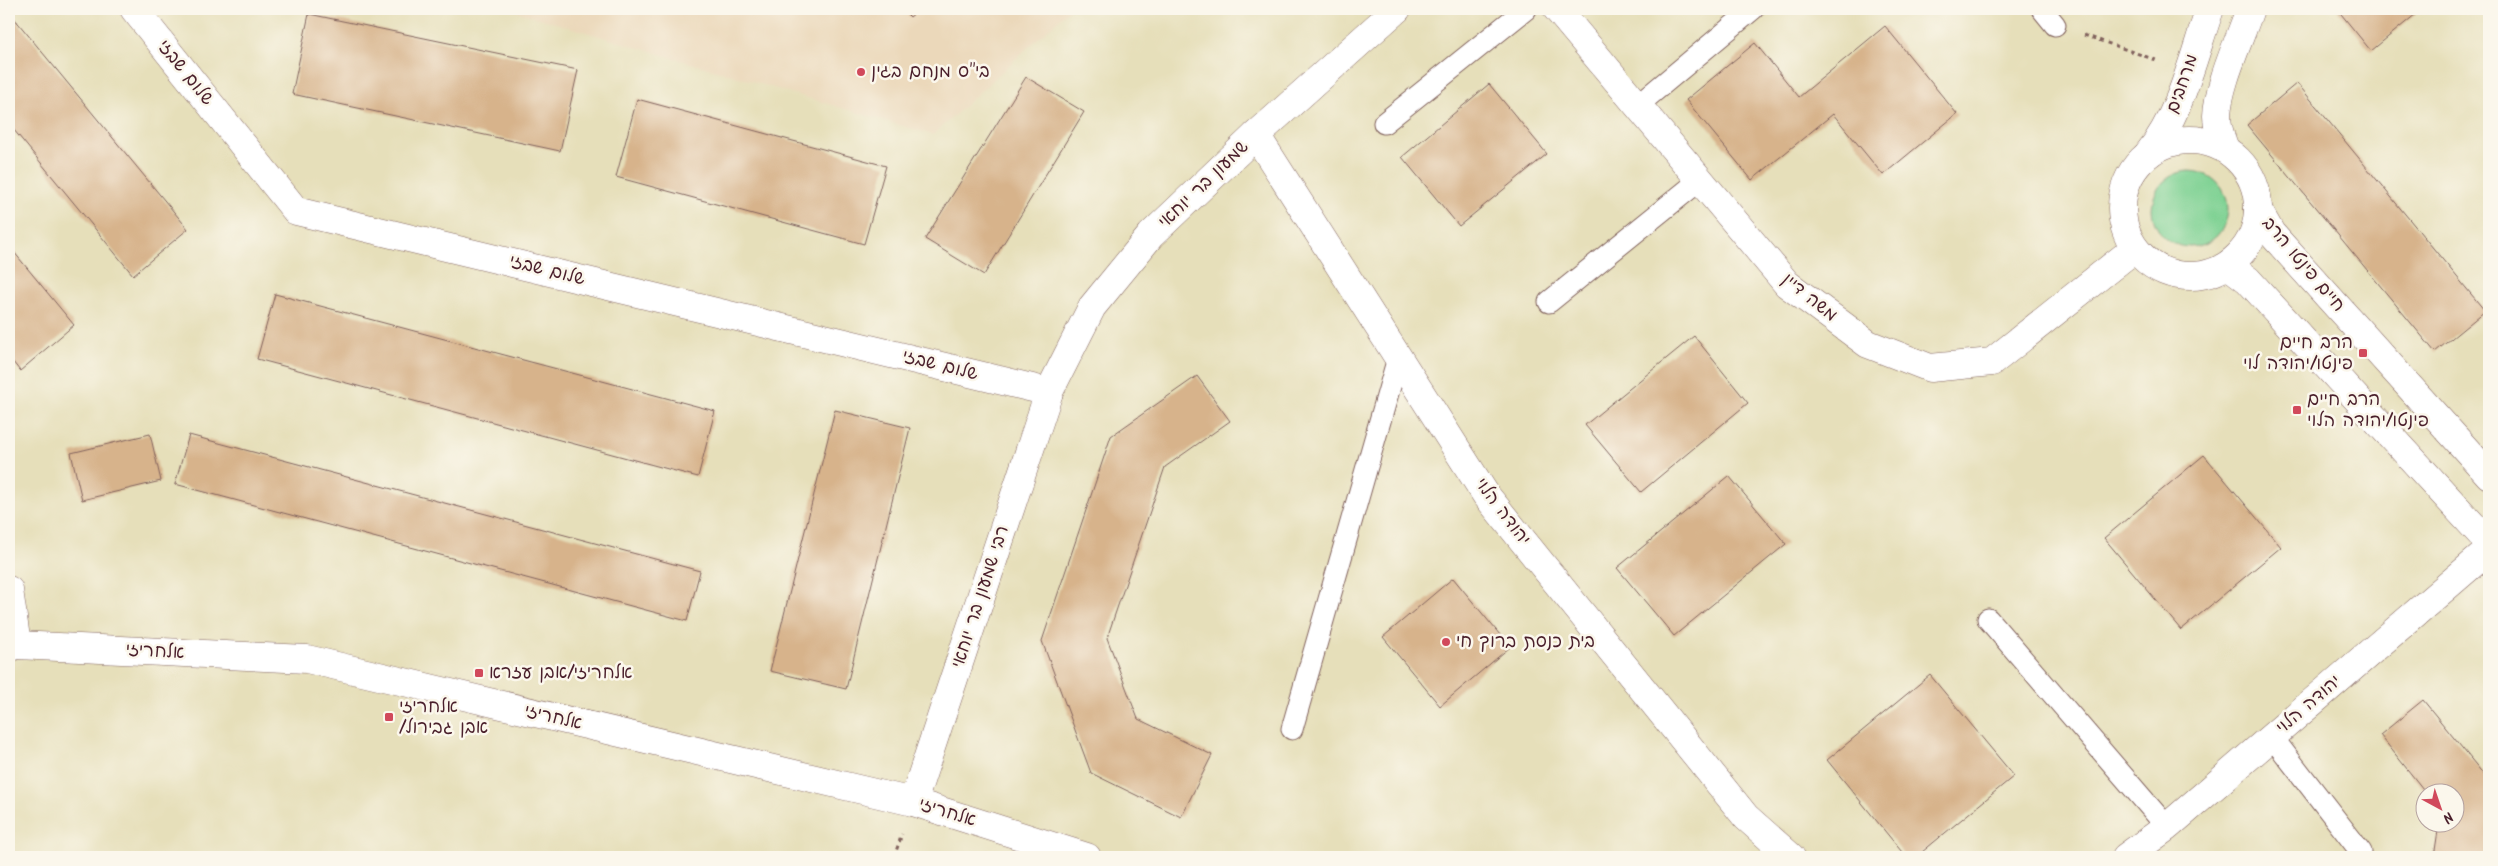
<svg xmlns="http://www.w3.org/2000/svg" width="2498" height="866" viewBox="0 0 2498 866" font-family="Kalam,'Playpen Sans Hebrew',sans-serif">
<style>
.built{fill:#ebd8ba}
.green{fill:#7ed193;stroke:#64785f}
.building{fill:#d7b38b}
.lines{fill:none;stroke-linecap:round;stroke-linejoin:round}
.service-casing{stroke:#81625d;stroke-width:23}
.minor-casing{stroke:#81625d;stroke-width:29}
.tertiary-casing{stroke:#81625d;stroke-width:29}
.path{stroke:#81625d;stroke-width:3;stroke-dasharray:4 4;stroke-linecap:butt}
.service{stroke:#fff;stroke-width:21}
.minor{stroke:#fff;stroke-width:28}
.tertiary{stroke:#fff;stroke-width:28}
.poi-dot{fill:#d1495b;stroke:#fbf7ec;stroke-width:2}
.labels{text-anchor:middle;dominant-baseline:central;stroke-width:5;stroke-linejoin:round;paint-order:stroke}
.poi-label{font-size:18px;fill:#4a1f2b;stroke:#fbf7ec;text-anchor:start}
.street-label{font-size:18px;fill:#4a1f2b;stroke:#fbf7ec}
</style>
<rect width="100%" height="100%" fill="#fbf7ec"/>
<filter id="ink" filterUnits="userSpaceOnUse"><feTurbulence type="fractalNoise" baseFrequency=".02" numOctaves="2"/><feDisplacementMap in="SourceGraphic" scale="10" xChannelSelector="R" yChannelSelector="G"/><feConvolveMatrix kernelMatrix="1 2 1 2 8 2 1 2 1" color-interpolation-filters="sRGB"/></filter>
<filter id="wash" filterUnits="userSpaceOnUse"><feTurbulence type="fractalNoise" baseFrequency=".0096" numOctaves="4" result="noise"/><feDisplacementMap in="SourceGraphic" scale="20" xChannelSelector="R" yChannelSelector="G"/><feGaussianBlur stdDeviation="1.12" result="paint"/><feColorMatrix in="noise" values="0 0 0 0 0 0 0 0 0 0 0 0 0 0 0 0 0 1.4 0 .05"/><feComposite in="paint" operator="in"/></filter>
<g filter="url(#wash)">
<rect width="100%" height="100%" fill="#e6dfba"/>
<polygon class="built" points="508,9 1070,9 933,135"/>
<circle class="green" cx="2190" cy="209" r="38"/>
<g id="blocks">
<g class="building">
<polygon points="902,9 920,9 910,17"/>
<polygon points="2337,9 2422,9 2371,51"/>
<polygon points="9,12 188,229 133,275 9,124"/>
<polygon points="309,14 578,70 560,151 292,94"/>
<polygon points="1885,26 1957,114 1883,175 1833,114 1752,180 1686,100 1755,43 1799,97"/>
<polygon points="1026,77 1084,112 984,275 925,239"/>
<polygon points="2297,83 2485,311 2435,352 2247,125"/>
<polygon points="1489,84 1547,154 1459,226 1402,157"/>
<polygon points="637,99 886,166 864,244 616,177"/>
<polygon points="9,246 74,325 20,371 9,357"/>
<polygon points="275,294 715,411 698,477 257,359"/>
<polygon points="1694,336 1748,403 1641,492 1585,425"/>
<polygon points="1197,376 1230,421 1165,467 1107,638 1138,719 1212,755 1181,817 1091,773 1042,641 1111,436"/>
<polygon points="835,410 910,428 846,689 770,671"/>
<polygon points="150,434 161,481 82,500 71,453"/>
<polygon points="189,435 700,571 687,621 175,484"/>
<polygon points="2204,455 2281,547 2181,630 2104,538"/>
<polygon points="1729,476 1786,544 1674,636 1617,568"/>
<polygon points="1453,578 1510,647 1440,706 1383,637"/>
<polygon points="1930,675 2014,776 1916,857 1906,857 1827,760"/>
<polygon points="2423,700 2489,781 2489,857 2434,857 2439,824 2456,824 2456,794 2427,794 2380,735"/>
</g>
</g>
</g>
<g filter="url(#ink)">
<use href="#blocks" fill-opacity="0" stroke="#81625d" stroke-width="1"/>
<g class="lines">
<g class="service-casing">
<g id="service">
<polyline points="2042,9 2055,25"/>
<polyline points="1638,105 1753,9"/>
<polyline points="1384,123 1526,9"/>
<polyline points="1549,302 1700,180"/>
<polyline points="1988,619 2167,827"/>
<polyline points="1292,729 1398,358"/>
<polyline points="2272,737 2361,852"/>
</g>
</g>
<g class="minor-casing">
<g id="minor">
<polyline points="134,9 296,211 1049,392"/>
<polyline points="1557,9 1787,284 1868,344 1930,368 1992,362 2134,249"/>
<polyline points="1256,135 1486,495 1746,817 1791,857"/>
<polyline points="9,590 17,645"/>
<polyline points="913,802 1049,392 1092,307 1151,235 1256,135 1397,9"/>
<polyline points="2126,857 2167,827 2489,550"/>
</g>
</g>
<g class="tertiary-casing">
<g id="tertiary">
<circle cx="2190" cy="208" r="68"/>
<path d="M2225,149C2221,138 2217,128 2217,116C2218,85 2240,39 2250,9"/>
<path d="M2148,154C2181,114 2193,57 2210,9"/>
<polyline points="2258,210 2271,233 2489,475"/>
<polyline points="2228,265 2248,280 2489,543"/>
<polyline points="9,648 17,645 307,659 913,802 1087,857"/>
</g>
</g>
<g class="path">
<polyline points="2084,35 2156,60"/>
<polyline points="894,857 902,834"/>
</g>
<use href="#service" class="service"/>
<use href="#minor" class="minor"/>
<use href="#tertiary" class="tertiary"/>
</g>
</g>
<g class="poi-dot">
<circle cx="861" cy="72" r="5"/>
<rect x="2358" y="348" width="10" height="10" rx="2.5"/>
<rect x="2292" y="405" width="10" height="10" rx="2.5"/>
<circle cx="1446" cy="642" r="5"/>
<rect x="474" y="668" width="10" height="10" rx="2.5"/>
<rect x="384" y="712" width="10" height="10" rx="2.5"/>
</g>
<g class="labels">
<g class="poi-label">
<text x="871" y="72">בי"ס מנחם בגין</text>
<text x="2353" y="343" text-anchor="end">הרב חיים<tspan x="2353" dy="21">פינטו/יהודה לוי</tspan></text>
<text x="2307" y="400">הרב חיים<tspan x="2307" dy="21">פינטו/יהודה הלוי</tspan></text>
<text x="1456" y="642">בית כנסת ברוך חי</text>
<text x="489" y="673">אלחריזי/אבן עזרא</text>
<text x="399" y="707">אלחריזי<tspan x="399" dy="21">/אבן גבירול</tspan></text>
</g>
<g class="street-label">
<text transform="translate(185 73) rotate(51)">שלום שבזי</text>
<text transform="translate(2183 84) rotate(-70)">מרחבים</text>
<text transform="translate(1204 185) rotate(-44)">שמעון בר יוחאי</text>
<text transform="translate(2303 265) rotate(50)">חיים פינטו הרב</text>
<text transform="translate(547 271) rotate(14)">שלום שבזי</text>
<text transform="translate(1809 298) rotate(39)">משה דיין</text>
<text transform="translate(940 366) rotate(14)">שלום שבזי</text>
<text transform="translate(1502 512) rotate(53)">יהודה הלוי</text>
<text transform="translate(981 597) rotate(-72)">רבי שמעון בר יוחאי</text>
<text transform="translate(155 652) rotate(3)">אלחריזי</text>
<text transform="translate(2309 705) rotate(-41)">יהודה הלוי</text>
<text transform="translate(553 718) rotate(13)">אלחריזי</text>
<text transform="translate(947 813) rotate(17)">אלחריזי</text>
</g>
</g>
<rect width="2498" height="866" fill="none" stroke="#fbf7ec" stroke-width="30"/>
<g transform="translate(2440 808) rotate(140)"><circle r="24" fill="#fbf7ec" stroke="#b4a19f"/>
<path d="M0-4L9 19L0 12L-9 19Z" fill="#d1495b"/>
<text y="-8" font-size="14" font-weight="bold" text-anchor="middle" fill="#4a1f2b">N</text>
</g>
</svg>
